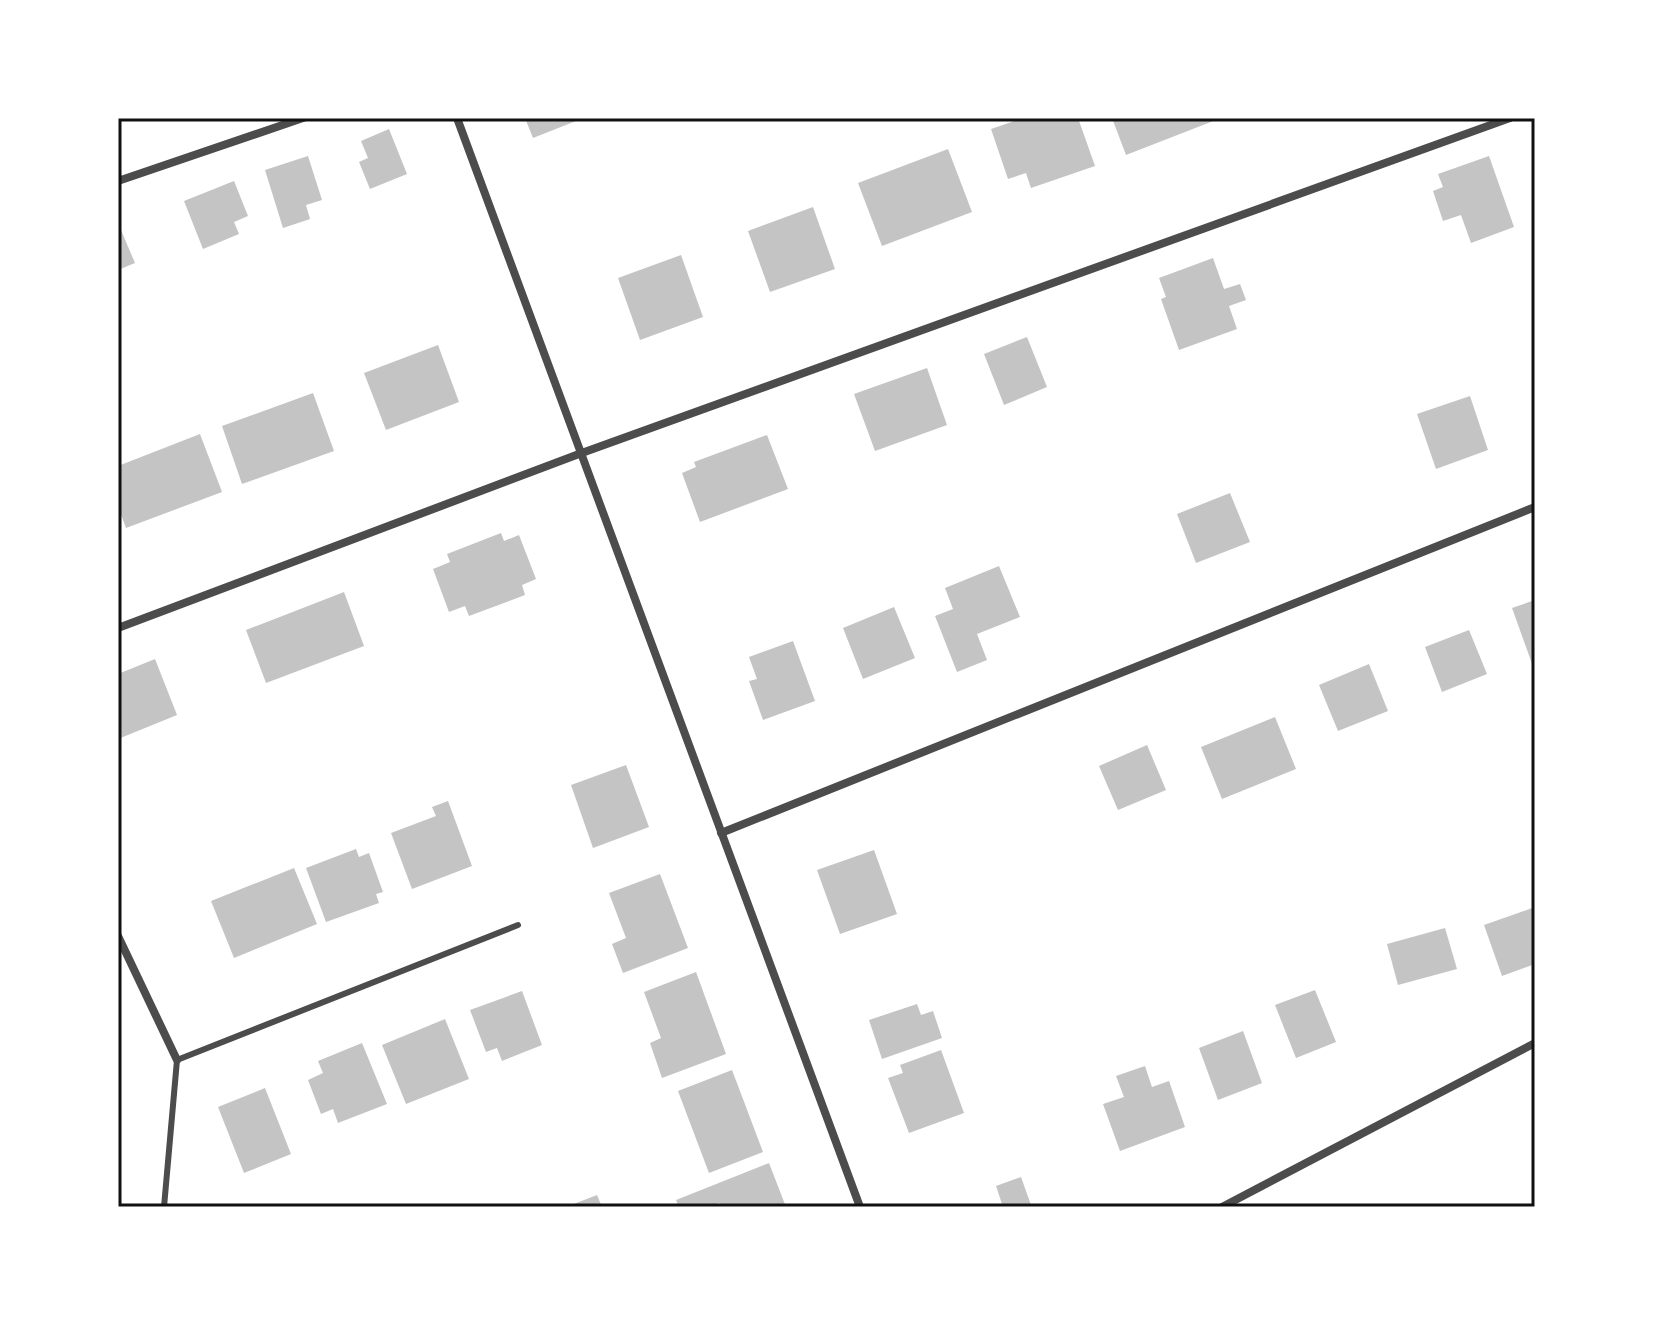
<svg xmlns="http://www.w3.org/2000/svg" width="1653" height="1325" viewBox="0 0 1653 1325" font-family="Overpass,sans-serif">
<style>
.building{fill:#c4c4c4}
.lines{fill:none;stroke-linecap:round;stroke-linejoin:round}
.service{stroke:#4c4c4c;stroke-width:6}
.minor{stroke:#4c4c4c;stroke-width:8}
.neatline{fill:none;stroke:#111;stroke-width:3}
</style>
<rect width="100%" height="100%" fill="#fff"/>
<g class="building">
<polygon points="525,118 575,118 576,121 533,138"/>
<polygon points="1023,118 1078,118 1095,166 1031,188 1026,173 1008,179 991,129"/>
<polygon points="1112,118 1221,118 1126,155"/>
<polygon points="389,129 407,174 370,189 359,162 368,158 361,141"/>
<polygon points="948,149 972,212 882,246 858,183"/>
<polygon points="308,156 322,200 306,205 310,219 283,228 265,170"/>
<polygon points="1489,156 1514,227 1471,243 1461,215 1443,221 1433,191 1443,187 1438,174"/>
<polygon points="234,181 248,216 234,222 239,234 203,249 184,201"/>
<polygon points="813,207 835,269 770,292 748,231"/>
<polygon points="118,223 135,263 118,270"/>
<polygon points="681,255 703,317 640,340 618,278"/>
<polygon points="1213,258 1224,289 1240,284 1246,300 1229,306 1237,329 1179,350 1161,299 1166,297 1159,278"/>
<polygon points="1027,337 1047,387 1004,405 984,354"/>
<polygon points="438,345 459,402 386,430 364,373"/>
<polygon points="927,368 947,425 875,451 854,394"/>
<polygon points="313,393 334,451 242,484 222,426"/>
<polygon points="1470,396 1488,450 1436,469 1417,414"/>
<polygon points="200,434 222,492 126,528 118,506 118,466"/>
<polygon points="767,435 788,489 700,522 682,473 696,467 694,462"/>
<polygon points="1230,493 1250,542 1196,563 1177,514"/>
<polygon points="501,533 504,541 519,535 536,579 522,585 525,595 469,616 465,606 449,612 433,569 450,562 447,554"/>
<polygon points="999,566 1020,617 977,634 987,660 957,672 935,616 953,609 945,588"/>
<polygon points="344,592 364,646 266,683 246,630"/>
<polygon points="1535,600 1535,672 1512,608"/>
<polygon points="894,607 915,658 863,679 843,628"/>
<polygon points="1469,630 1487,674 1442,692 1425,647"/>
<polygon points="793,641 815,701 763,720 749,681 757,679 749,657"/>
<polygon points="155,659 177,715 118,739 118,674"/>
<polygon points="1369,664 1388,711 1338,731 1319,685"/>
<polygon points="1275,717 1296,769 1222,799 1201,747"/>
<polygon points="1147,745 1166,790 1118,810 1099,766"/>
<polygon points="626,765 649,827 593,848 571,785"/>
<polygon points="448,801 472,866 412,889 391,833 436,816 432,807"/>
<polygon points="356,849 359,857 369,853 383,892 376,894 379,903 326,922 306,868"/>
<polygon points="874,850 897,914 840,934 817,870"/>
<polygon points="294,868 317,924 234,958 211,901"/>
<polygon points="660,874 688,948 623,973 612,944 626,938 609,893"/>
<polygon points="1535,907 1535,964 1502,976 1484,925"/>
<polygon points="1445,928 1457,969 1398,985 1387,944"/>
<polygon points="696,972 726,1054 662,1078 650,1043 661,1038 644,992"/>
<polygon points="1315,990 1336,1042 1296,1058 1275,1005"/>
<polygon points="522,991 542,1045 502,1061 497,1048 486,1052 470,1010"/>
<polygon points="917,1004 921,1015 933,1011 942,1038 882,1059 869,1020"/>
<polygon points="445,1019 469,1079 406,1104 382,1045"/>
<polygon points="1243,1031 1262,1083 1218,1100 1199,1048"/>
<polygon points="362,1043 387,1104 338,1123 333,1109 321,1114 308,1080 323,1073 318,1061"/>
<polygon points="941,1050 964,1113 909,1133 888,1078 903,1073 900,1065"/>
<polygon points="1145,1066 1152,1087 1169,1081 1185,1127 1120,1151 1103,1104 1124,1097 1116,1076"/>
<polygon points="732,1070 763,1152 709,1173 678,1091"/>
<polygon points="265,1088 291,1154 244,1173 218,1107"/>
<polygon points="769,1163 786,1207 721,1207 720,1203 710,1207 679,1207 676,1200"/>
<polygon points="1021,1177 1031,1205 1003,1207 996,1186"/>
<polygon points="597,1195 602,1207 566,1207"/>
</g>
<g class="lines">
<polyline class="service" points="164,1207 177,1060 518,925"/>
<g class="minor">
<polyline points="457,118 860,1207"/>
<polyline points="118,181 303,118"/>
<polyline points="118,628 579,454 1510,118"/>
<polyline points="721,833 1535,507"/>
<polyline points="118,936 177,1060"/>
<polyline points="1222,1207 1535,1043"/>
</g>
</g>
<rect width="1653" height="1325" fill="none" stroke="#ffffff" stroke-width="240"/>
<rect x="120" y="120" width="1413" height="1085" class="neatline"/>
</svg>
